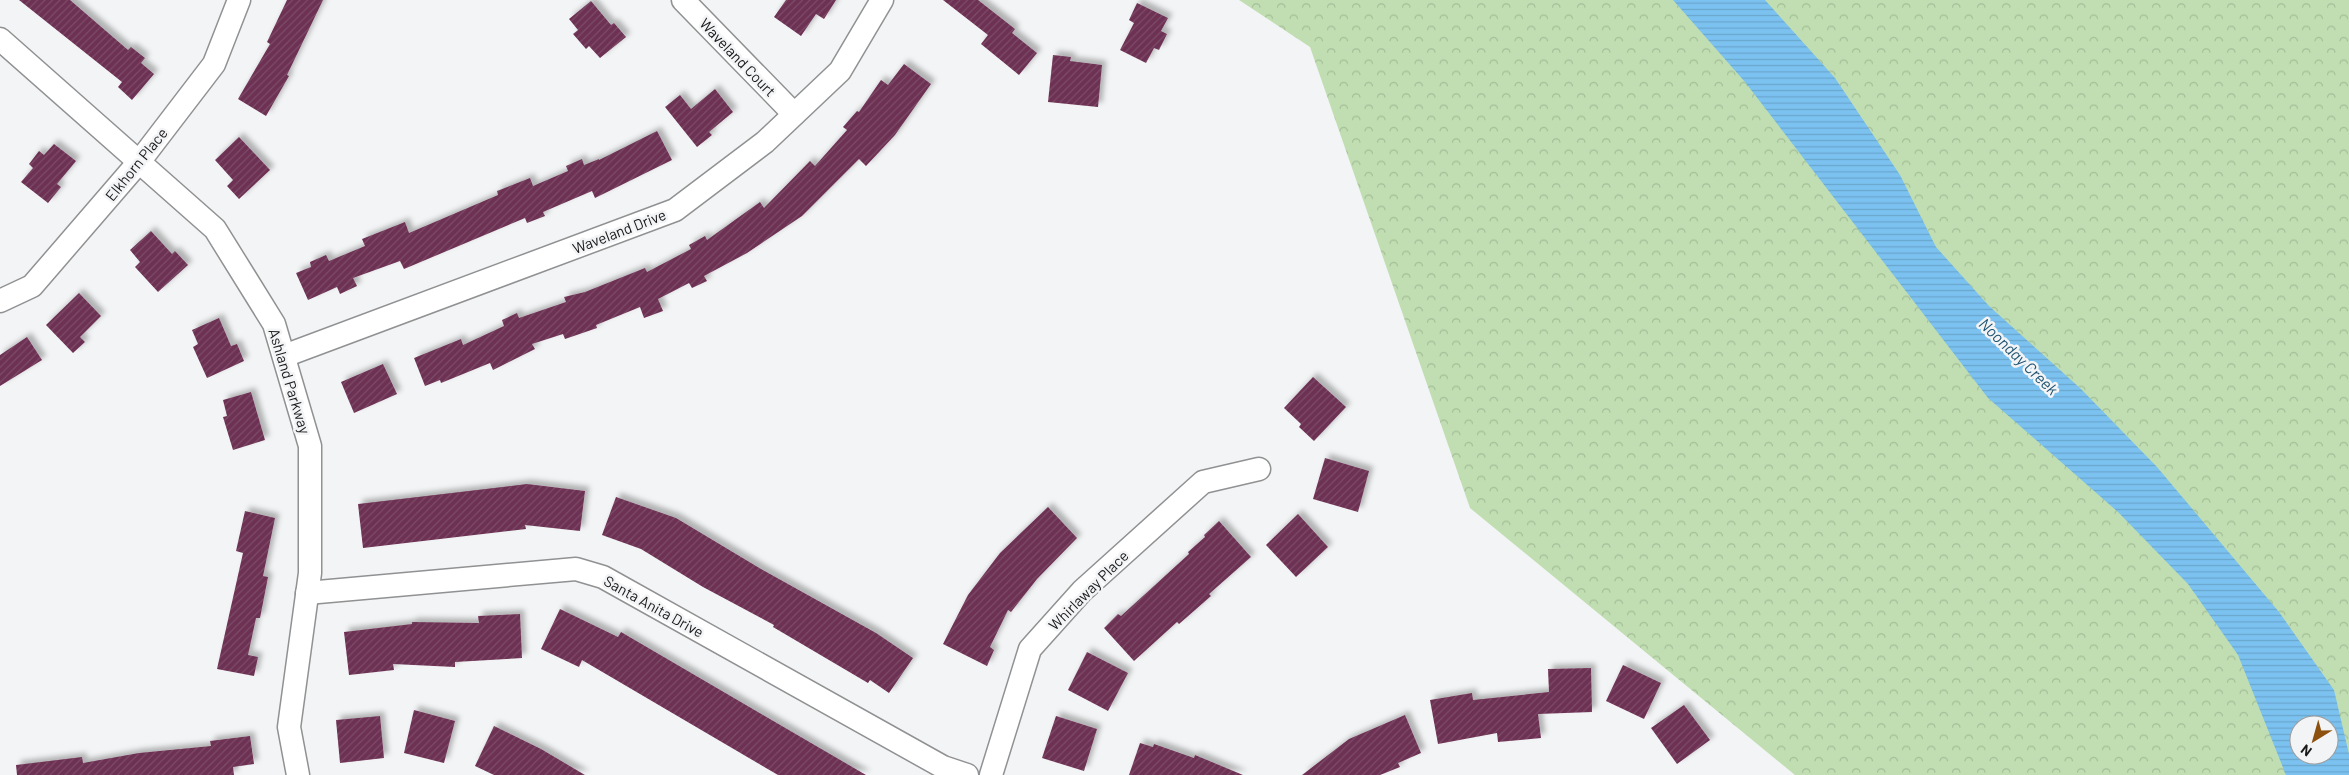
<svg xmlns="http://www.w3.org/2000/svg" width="2349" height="775" viewBox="0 0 2349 775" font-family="Barlow,sans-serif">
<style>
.forest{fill:url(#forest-crowns);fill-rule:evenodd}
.water{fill:url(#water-rules);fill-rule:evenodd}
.building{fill:url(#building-hatch);filter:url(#shadow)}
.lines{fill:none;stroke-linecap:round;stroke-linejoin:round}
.minor-casing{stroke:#909192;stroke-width:25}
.minor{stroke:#fff;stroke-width:22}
.labels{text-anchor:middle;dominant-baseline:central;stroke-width:5;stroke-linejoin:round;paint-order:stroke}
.street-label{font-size:15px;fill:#19191a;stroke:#f3f4f5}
.water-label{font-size:16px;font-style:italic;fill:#1c5271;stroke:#f3f4f5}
</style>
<defs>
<pattern id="forest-crowns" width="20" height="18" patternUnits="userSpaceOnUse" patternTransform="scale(1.25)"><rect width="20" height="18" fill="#c0deb1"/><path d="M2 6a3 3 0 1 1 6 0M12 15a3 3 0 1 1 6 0" fill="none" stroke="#a4be98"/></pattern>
<pattern id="water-rules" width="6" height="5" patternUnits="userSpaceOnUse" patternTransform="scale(1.25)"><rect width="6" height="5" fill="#7bc2f0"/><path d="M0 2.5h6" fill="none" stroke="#6aa6cd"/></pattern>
<pattern id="building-hatch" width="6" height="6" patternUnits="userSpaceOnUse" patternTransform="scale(1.25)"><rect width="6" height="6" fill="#6d3053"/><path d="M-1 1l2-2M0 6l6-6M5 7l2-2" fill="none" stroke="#7c4c68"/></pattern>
<filter id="shadow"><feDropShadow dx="4.5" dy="-4.5" stdDeviation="2.5" flood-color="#0004"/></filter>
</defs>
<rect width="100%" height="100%" fill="#f3f4f5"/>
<path class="forest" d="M1239,0H2349V775H1795L1470,508L1310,47ZM2299,725H2329V755H2299Z"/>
<path class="water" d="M1673,0H1765L1835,78L1900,175L1936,247L1989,306L2081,389L2157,467L2279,612L2334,690L2349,754V775H2286L2238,655L2188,584L2118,512L1988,398L1745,82ZM2299,725H2329V755H2299Z"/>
<g class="building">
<polygon points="19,0 70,0 128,50 131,47 145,58 141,63 154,74 132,100 118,87 122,82"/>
<polygon points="287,0 323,0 287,75 289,76 266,116 238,99 270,44 267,42"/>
<polygon points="786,0 836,0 824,19 816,14 801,36 774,17"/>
<polygon points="943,0 978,0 1015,29 1012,33 1037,53 1019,75 981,44 988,35"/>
<polygon points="591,1 611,25 614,23 626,37 600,58 589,46 586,49 573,34 578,30 569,19"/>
<polygon points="1137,3 1168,18 1161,31 1167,34 1159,50 1154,48 1146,63 1120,50 1134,23 1129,20"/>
<polygon points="1053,55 1071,57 1070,61 1102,65 1098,107 1048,102"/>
<polygon points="904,64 931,84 895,135 866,166 859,159 802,216 747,253 704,276 707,281 692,288 689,283 658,299 663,311 644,318 640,307 596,325 597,328 565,339 563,334 532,344 535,349 493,370 490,363 441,383 440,380 425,386 414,358 461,339 463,345 504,326 502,320 517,313 519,318 566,302 564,297 585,292 645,268 647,272 691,249 689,245 705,236 707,240 760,202 764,208 810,161 815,166 847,130 843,127 857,111 859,112 881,80 888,85"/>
<polygon points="715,89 733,112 709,132 712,135 697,147 665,107 680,95 691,109"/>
<polygon points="657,131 672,160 595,198 592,191 543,212 545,216 527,223 525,218 404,269 400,261 353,278 357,286 340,294 337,287 308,300 296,273 311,267 310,262 326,255 329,261 365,246 362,239 405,222 409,233 498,195 497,191 530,178 533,186 568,171 566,166 582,159 584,165 599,159 599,160"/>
<polygon points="239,137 270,170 239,199 227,186 233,180 215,160"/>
<polygon points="54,144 76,161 57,184 61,187 48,203 21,182 33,168 29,164 39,151 44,155"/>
<polygon points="151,231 172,254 175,251 188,265 158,292 135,267 140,262 130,250"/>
<polygon points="79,293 101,316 80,337 85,342 73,353 46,325"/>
<polygon points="219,318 231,346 237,344 244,361 207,378 193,347 198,344 192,330"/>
<polygon points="27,337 42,360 0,386 0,355"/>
<polygon points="383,364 397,394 354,413 341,382"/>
<polygon points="1313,377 1346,407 1314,441 1299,427 1301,424 1284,408"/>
<polygon points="251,392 265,440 233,450 223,417 227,416 223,400"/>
<polygon points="1325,458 1369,471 1358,512 1313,499"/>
<polygon points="527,484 585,491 580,531 525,525 526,529 363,548 358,504"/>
<polygon points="616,497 676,518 761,569 876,633 913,658 889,693 870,680 868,683 773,627 774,625 703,587 641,549 602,535"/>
<polygon points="1048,507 1077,538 1037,579 1011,612 1008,610 990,647 994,650 987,666 943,644 968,595 1000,553"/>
<polygon points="245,511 275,518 263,576 268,577 260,618 256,618 248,655 258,657 254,676 217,669 243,553 236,551"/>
<polygon points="1298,514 1328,547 1296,577 1266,545"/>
<polygon points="1219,521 1251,557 1209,594 1211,596 1179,624 1177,622 1134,661 1104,628 1118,614 1121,616 1189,554 1188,552 1205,537 1204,535"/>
<polygon points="560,609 618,637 621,632 866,775 778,775 582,660 579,667 541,649"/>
<polygon points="520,614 522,658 455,662 455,667 393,664 394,670 349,675 344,632 412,624 412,622 479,623 478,616"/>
<polygon points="1087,652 1128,673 1108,711 1068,690"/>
<polygon points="1623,665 1661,683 1644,719 1606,701"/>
<polygon points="1591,668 1592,712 1538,714 1541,738 1498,742 1497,733 1438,744 1430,700 1472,693 1473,700 1549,692 1548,669"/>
<polygon points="1684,705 1710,740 1677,764 1651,728"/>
<polygon points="414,710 455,721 444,763 404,753"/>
<polygon points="1405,715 1421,753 1398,763 1400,767 1380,775 1302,775 1349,739"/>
<polygon points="380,716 384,758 340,763 336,720"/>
<polygon points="1056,716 1097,729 1084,771 1042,758"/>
<polygon points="494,726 541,749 585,775 494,775 475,766"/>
<polygon points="250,736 254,764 233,767 234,775 17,775 16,765 82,757 83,763 139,753 211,746 210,741"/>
<polygon points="1140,743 1153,747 1154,744 1194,758 1195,755 1243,775 1129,775"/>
</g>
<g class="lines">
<g class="minor-casing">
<g id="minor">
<polyline points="683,0 794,114"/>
<polyline points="0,39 215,229 274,324 310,446 310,573 289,727 298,775"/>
<polyline points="0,301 32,286 139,162 214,64 239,0"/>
<polyline points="284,356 675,210 765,142 840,71 882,0"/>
<polyline points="307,593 576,569 603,577 943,767 967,775"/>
<polyline points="991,775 1030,649 1082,591 1203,482 1259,469"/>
</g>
</g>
<use href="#minor" class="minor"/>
</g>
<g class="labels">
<g class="street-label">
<text transform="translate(738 57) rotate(46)">Waveland Court</text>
<text transform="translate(136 164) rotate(-51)">Elkhorn Place</text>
<text transform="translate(619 231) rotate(-21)">Waveland Drive</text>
<text transform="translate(290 381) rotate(73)">Ashland Parkway</text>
<text transform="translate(1088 590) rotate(-45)">Whirlaway Place</text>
<text transform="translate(654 606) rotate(29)">Santa Anita Drive</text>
</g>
<g class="water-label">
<text transform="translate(2019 356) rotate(44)">Noonday Creek</text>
</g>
</g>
<g transform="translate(2314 740) rotate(217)"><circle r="24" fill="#f3f4f5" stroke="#9c9c9d"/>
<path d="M0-4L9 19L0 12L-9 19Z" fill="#8c500f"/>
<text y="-8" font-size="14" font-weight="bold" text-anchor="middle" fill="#19191a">N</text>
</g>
</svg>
